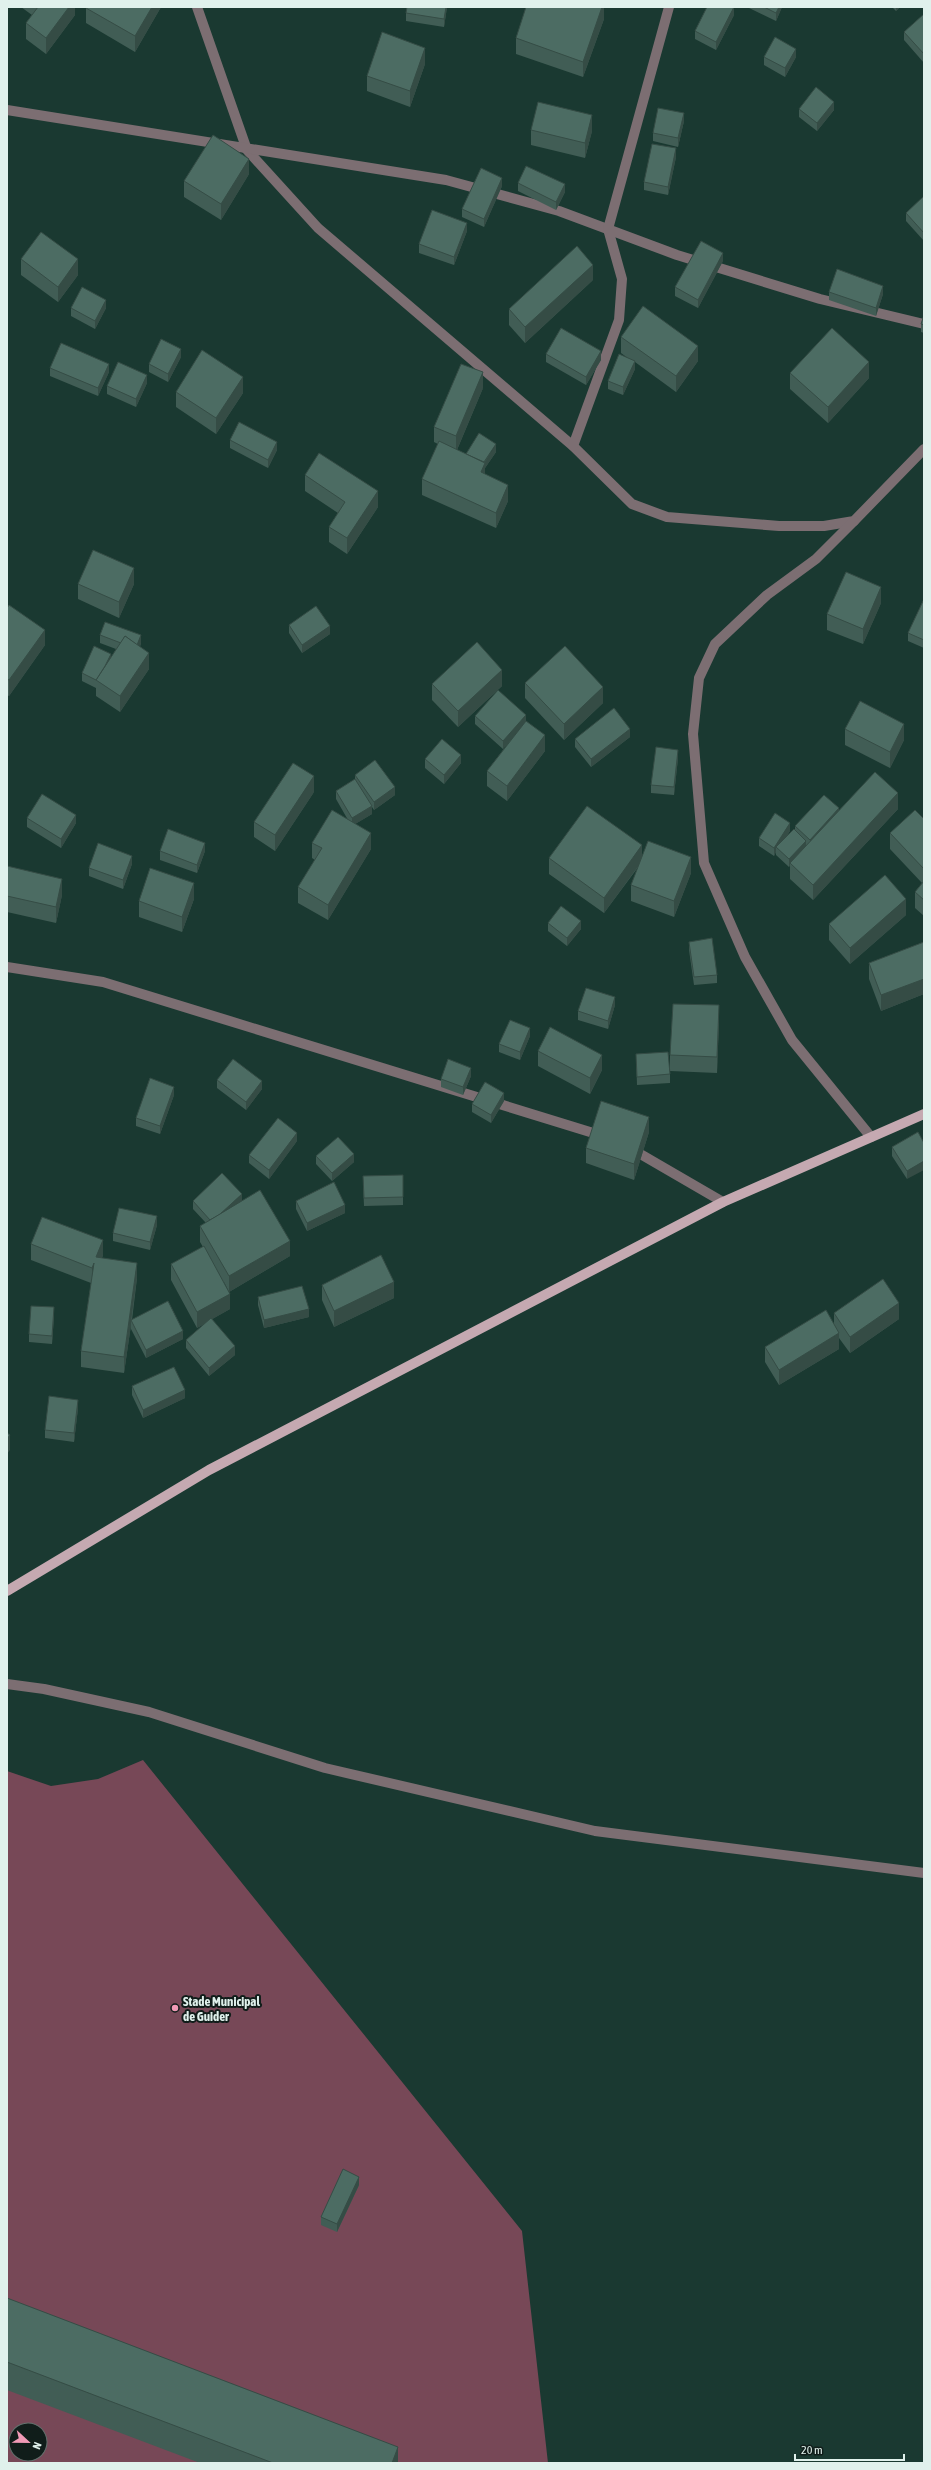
<svg xmlns="http://www.w3.org/2000/svg" width="931" height="2470" viewBox="0 0 931 2470" font-family="'Asap Condensed',sans-serif">
<style>
.green{fill:#774857;fill-rule:evenodd}
.lines{fill:none;stroke-linecap:round;stroke-linejoin:round}
.minor{stroke:#7c6e72;stroke-width:10}
.primary{stroke:#c5a9b1;stroke-width:10}
.wall{fill:#415d55}
.shaded-wall{fill:#354c45}
.building{fill:#4c6c63;stroke:#354c45}
.poi-dot{fill:#f09ab6;stroke:#101d1a;stroke-width:1.5}
.labels{text-anchor:middle;dominant-baseline:central;stroke-width:4;stroke-linejoin:round;paint-order:stroke}
.poi-label{font-size:13px;font-weight:bold;fill:#e0f1ec;stroke:#101d1a;text-anchor:start}
</style>
<rect width="100%" height="100%" fill="#1a3931"/>
<path class="green" d="M143,1760L522,2231L548,2463H7V1771L51,1786L98,1779ZM16,2430H40V2454H16Z"/>
<g class="lines">
<g class="minor">
<polyline points="197,7 247,150 318,228 573,446 632,504 667,517 779,526 824,526 854,521 924,449"/>
<polyline points="7,110 446,180 559,211 677,255 820,299 924,324"/>
<polyline points="573,446 619,320 622,279 608,229 669,7"/>
<polyline points="854,521 816,559 767,595 715,644 699,678 693,734 704,863 745,957 792,1040 871,1137"/>
<polyline points="7,967 103,982 603,1136"/>
<polyline points="630,1148 723,1202"/>
<polyline points="7,1684 44,1689 149,1712 325,1768 595,1831 924,1873"/>
</g>
<polyline class="primary" points="7,1591 209,1470 723,1202 924,1114"/>
</g>
<g class="wall">
<polygon points="21,7 75,7 75,15 46,54 26,39 26,23 32,15"/>
<polygon points="86,7 161,7 135,52 86,23"/>
<polygon points="447,7 444,27 406,21 406,13"/>
<polygon points="604,7 604,19 583,77 516,54 516,38"/>
<polygon points="747,7 782,7 776,21"/>
<polygon points="892,7 900,7 896,11"/>
<polygon points="924,14 924,63 904,40 904,32"/>
<polygon points="734,15 716,50 695,39 695,31"/>
<polygon points="764,57 796,57 785,77 764,65"/>
<polygon points="425,64 410,107 367,91 367,76"/>
<polygon points="799,109 834,110 817,131 799,117"/>
<polygon points="684,121 678,147 653,141 653,133"/>
<polygon points="531,130 592,131 585,158 531,145"/>
<polygon points="676,157 668,195 644,190 644,182"/>
<polygon points="249,174 221,220 184,197 184,181"/>
<polygon points="518,183 565,192 556,210 518,191"/>
<polygon points="502,186 484,227 462,217 462,209"/>
<polygon points="924,196 924,241 906,221 906,213"/>
<polygon points="467,231 454,265 419,253 419,244"/>
<polygon points="21,259 78,275 58,302 21,275"/>
<polygon points="723,261 698,308 675,296 675,287"/>
<polygon points="593,280 525,343 509,325 509,309"/>
<polygon points="829,292 883,294 876,316 829,300"/>
<polygon points="71,308 106,308 95,329 71,316"/>
<polygon points="924,315 924,333 921,332 921,324"/>
<polygon points="621,337 698,361 676,392 635,362 635,369 623,395 608,389 608,381 629,359 621,353"/>
<polygon points="546,354 601,360 586,385 546,362"/>
<polygon points="181,357 168,382 149,372 149,364"/>
<polygon points="50,368 109,372 98,396 50,376"/>
<polygon points="790,373 869,378 828,423 790,389"/>
<polygon points="147,383 136,407 107,394 107,386"/>
<polygon points="483,388 457,450 466,454 496,452 485,468 485,475 508,501 496,528 422,495 422,479 438,444 434,442 434,427"/>
<polygon points="176,392 243,393 216,434 176,407"/>
<polygon points="230,440 277,450 268,468 230,448"/>
<polygon points="305,475 378,507 347,554 329,542 329,527 338,513 305,491"/>
<polygon points="78,584 134,584 119,618 78,599"/>
<polygon points="924,599 924,648 908,641 908,633"/>
<polygon points="881,603 863,644 827,630 827,614"/>
<polygon points="7,608 45,645 9,696 7,695"/>
<polygon points="289,625 330,634 302,653 289,633"/>
<polygon points="100,635 141,643 140,647 149,669 120,712 96,696 96,688 82,681 82,673 111,658 116,649 100,643"/>
<polygon points="525,683 603,703 564,740 525,698"/>
<polygon points="432,684 502,686 458,727 432,700"/>
<polygon points="475,716 526,721 545,751 507,801 487,786 487,771 510,741 503,749 475,724"/>
<polygon points="845,729 904,740 890,768 845,745"/>
<polygon points="630,737 591,767 575,747 575,739"/>
<polygon points="678,758 674,795 651,793 651,785"/>
<polygon points="425,759 461,763 444,784 425,768"/>
<polygon points="355,775 395,795 374,810 372,807 372,814 355,824 371,849 328,920 298,903 298,887 315,860 312,858 312,843 348,820 336,799 336,791 355,779"/>
<polygon points="314,792 275,851 254,837 254,822"/>
<polygon points="898,809 813,900 790,879 790,865 789,867 776,855 776,852 774,856 759,846 759,838 790,831 786,837 795,830 795,826 839,811"/>
<polygon points="27,818 76,823 61,848 27,827"/>
<polygon points="924,819 924,916 915,908 915,892 922,883 890,849 890,833"/>
<polygon points="160,851 205,851 197,873 160,860"/>
<polygon points="642,857 691,873 674,917 631,901 631,885 639,866 604,913 549,874 549,858"/>
<polygon points="132,864 123,889 89,876 89,868"/>
<polygon points="7,868 62,895 56,923 7,912"/>
<polygon points="194,899 182,932 139,917 139,901"/>
<polygon points="906,915 850,964 829,940 829,924"/>
<polygon points="548,923 581,929 567,946 548,931"/>
<polygon points="689,942 717,975 717,983 694,985 689,950"/>
<polygon points="924,942 924,994 881,1011 869,979 869,963"/>
<polygon points="615,1005 608,1029 578,1020 578,1011"/>
<polygon points="719,1020 717,1073 670,1071 670,1055"/>
<polygon points="530,1036 520,1060 499,1052 499,1044"/>
<polygon points="538,1051 602,1070 590,1094 538,1066"/>
<polygon points="636,1054 670,1074 670,1083 637,1085"/>
<polygon points="471,1076 463,1095 441,1087 441,1079"/>
<polygon points="217,1080 262,1089 246,1110 217,1088"/>
<polygon points="174,1095 160,1134 136,1126 136,1118"/>
<polygon points="504,1101 491,1123 472,1112 472,1104"/>
<polygon points="649,1132 634,1180 586,1163 586,1148"/>
<polygon points="918,1132 907,1179 892,1156 892,1147"/>
<polygon points="297,1141 269,1179 249,1163 249,1155"/>
<polygon points="316,1156 354,1162 332,1181 316,1164"/>
<polygon points="403,1175 403,1205 364,1206 363,1184"/>
<polygon points="193,1201 242,1201 290,1256 229,1292 224,1282 230,1309 212,1319 235,1355 209,1376 186,1348 186,1340 206,1323 197,1328 171,1280 171,1264 203,1247 200,1242 200,1226 206,1223 193,1209"/>
<polygon points="296,1201 345,1213 307,1231 296,1209"/>
<polygon points="157,1225 150,1250 113,1241 113,1233"/>
<polygon points="31,1244 103,1255 102,1258 137,1278 132,1320 183,1339 146,1358 131,1329 131,1325 124,1373 81,1367 81,1351 91,1283 31,1260"/>
<polygon points="322,1285 394,1298 334,1327 322,1300"/>
<polygon points="258,1297 309,1317 264,1328 258,1305"/>
<polygon points="834,1313 899,1319 850,1353 839,1338 839,1349 779,1385 765,1362 765,1347 834,1323"/>
<polygon points="54,1315 52,1344 29,1342 29,1334"/>
<polygon points="132,1386 185,1398 143,1418 132,1395"/>
<polygon points="78,1408 74,1442 45,1438 45,1430"/>
<polygon points="359,2185 337,2232 321,2225 321,2217"/>
<polygon points="7,2298 398,2463 200,2463 7,2390"/>
</g>
<g class="shaded-wall">
<polygon points="69,7 75,7 75,15 46,54 46,38"/>
<polygon points="152,7 161,7 135,52 135,36"/>
<polygon points="446,7 447,7 444,27 444,19"/>
<polygon points="602,7 604,7 604,19 583,77 583,62"/>
<polygon points="734,7 734,15 716,50 716,42"/>
<polygon points="779,7 782,7 776,21 776,13"/>
<polygon points="896,7 900,7 896,11"/>
<polygon points="425,48 425,64 410,107 410,91"/>
<polygon points="796,49 796,57 785,77 785,68"/>
<polygon points="834,102 834,110 817,131 817,123"/>
<polygon points="684,113 684,121 678,147 678,138"/>
<polygon points="592,115 592,131 585,158 585,143"/>
<polygon points="676,148 676,157 668,195 668,187"/>
<polygon points="249,159 249,174 221,220 221,204"/>
<polygon points="502,178 502,186 484,227 484,219"/>
<polygon points="565,184 565,192 556,210 556,202"/>
<polygon points="467,223 467,231 454,265 454,257"/>
<polygon points="723,253 723,261 698,308 698,300"/>
<polygon points="78,259 78,275 58,302 58,287"/>
<polygon points="593,265 593,280 525,343 525,327"/>
<polygon points="883,286 883,294 876,316 876,308"/>
<polygon points="106,300 106,308 95,329 95,321"/>
<polygon points="698,346 698,361 676,392 676,376"/>
<polygon points="181,349 181,357 168,382 168,374"/>
<polygon points="601,351 601,360 586,385 586,377"/>
<polygon points="635,361 635,369 623,395 623,387"/>
<polygon points="869,362 869,378 828,423 828,407"/>
<polygon points="109,364 109,372 98,396 98,388"/>
<polygon points="483,372 483,388 456,452 456,436"/>
<polygon points="147,375 147,383 136,407 136,399"/>
<polygon points="243,377 243,393 216,434 216,418"/>
<polygon points="8,407 8,423 7,424 7,409"/>
<polygon points="277,442 277,450 268,468 268,460"/>
<polygon points="496,444 496,452 485,468 485,478 481,488 481,468"/>
<polygon points="508,485 508,501 496,528 496,513"/>
<polygon points="378,491 378,507 347,554 347,538"/>
<polygon points="134,568 134,584 119,618 119,602"/>
<polygon points="881,587 881,603 863,644 863,629"/>
<polygon points="330,626 330,634 302,653 302,645"/>
<polygon points="45,630 45,645 9,696 9,680"/>
<polygon points="141,635 141,643 136,657 136,648"/>
<polygon points="149,653 149,669 120,712 120,696"/>
<polygon points="111,654 111,662 98,681"/>
<polygon points="502,670 502,686 458,727 458,711"/>
<polygon points="603,687 603,703 564,740 564,724"/>
<polygon points="526,715 526,723 503,749 503,741"/>
<polygon points="904,724 904,740 890,768 890,752"/>
<polygon points="630,729 630,737 591,767 591,759"/>
<polygon points="545,735 545,751 507,801 507,786"/>
<polygon points="678,750 678,758 674,795 674,787"/>
<polygon points="461,755 461,763 444,784 444,775"/>
<polygon points="314,776 314,792 275,851 275,835"/>
<polygon points="395,787 395,795 374,810 374,802"/>
<polygon points="898,793 898,809 813,900 813,885"/>
<polygon points="372,806 372,814 352,826 352,818"/>
<polygon points="839,808 839,817 810,848 810,840"/>
<polygon points="76,815 76,823 61,848 61,839"/>
<polygon points="790,823 790,831 778,849 776,847 776,852 774,856 774,848"/>
<polygon points="371,833 371,849 328,920 328,905"/>
<polygon points="806,841 806,849 790,863 790,865 789,867 789,859"/>
<polygon points="205,843 205,851 197,873 197,865"/>
<polygon points="642,845 642,861 604,913 604,898"/>
<polygon points="132,856 132,864 123,889 123,880"/>
<polygon points="691,857 691,873 674,917 674,901"/>
<polygon points="62,879 62,895 56,923 56,907"/>
<polygon points="194,883 194,899 182,932 182,917"/>
<polygon points="906,899 906,915 850,964 850,948"/>
<polygon points="581,921 581,929 567,946 567,938"/>
<polygon points="924,979 924,994 881,1011 881,995"/>
<polygon points="615,997 615,1005 608,1029 608,1021"/>
<polygon points="719,1005 719,1020 717,1073 717,1057"/>
<polygon points="530,1028 530,1036 520,1060 520,1052"/>
<polygon points="602,1055 602,1070 590,1094 590,1078"/>
<polygon points="471,1068 471,1076 463,1095 463,1087"/>
<polygon points="262,1081 262,1089 246,1110 246,1102"/>
<polygon points="174,1087 174,1095 160,1134 160,1126"/>
<polygon points="504,1093 504,1101 491,1123 491,1115"/>
<polygon points="649,1117 649,1132 634,1180 634,1164"/>
<polygon points="297,1133 297,1141 269,1179 269,1170"/>
<polygon points="354,1154 354,1162 332,1181 332,1173"/>
<polygon points="924,1161 924,1170 907,1179 907,1171"/>
<polygon points="242,1194 242,1202 212,1221"/>
<polygon points="345,1205 345,1213 307,1231 307,1223"/>
<polygon points="157,1216 157,1225 150,1250 150,1242"/>
<polygon points="103,1240 103,1255 96,1272 96,1257"/>
<polygon points="290,1241 290,1256 229,1292 229,1276"/>
<polygon points="94,1263 92,1283 92,1268"/>
<polygon points="137,1263 137,1278 131,1321 131,1320 131,1325 124,1373 124,1357"/>
<polygon points="394,1282 394,1298 334,1327 334,1311"/>
<polygon points="230,1294 230,1309 197,1328 197,1312"/>
<polygon points="899,1303 899,1319 850,1353 850,1337"/>
<polygon points="54,1307 54,1315 52,1344 52,1336"/>
<polygon points="309,1309 309,1317 264,1328 264,1320"/>
<polygon points="183,1331 183,1339 146,1358 146,1350"/>
<polygon points="839,1333 839,1349 779,1385 779,1370"/>
<polygon points="235,1346 235,1355 209,1376 209,1368"/>
<polygon points="185,1390 185,1398 143,1418 143,1410"/>
<polygon points="78,1400 78,1408 74,1442 74,1433"/>
<polygon points="10,1435 10,1450 7,1454 7,1439"/>
<polygon points="359,2177 359,2185 337,2232 337,2224"/>
<polygon points="398,2447 398,2463 392,2463"/>
</g>
<g class="building">
<polygon points="38,7 69,7 46,38 26,23"/>
<polygon points="86,7 152,7 135,36 86,8"/>
<polygon points="407,7 446,7 444,19 406,13"/>
<polygon points="526,7 602,7 583,62 516,38"/>
<polygon points="707,7 734,7 716,42 695,31"/>
<polygon points="764,7 779,7 776,13"/>
<polygon points="924,14 924,54 904,32"/>
<polygon points="382,32 425,48 410,91 367,76"/>
<polygon points="775,37 796,49 785,68 764,57"/>
<polygon points="816,87 834,102 817,123 799,109"/>
<polygon points="538,102 592,115 585,143 531,130"/>
<polygon points="658,108 684,113 678,138 653,133"/>
<polygon points="213,135 249,159 221,204 184,181"/>
<polygon points="652,144 676,148 668,187 644,182"/>
<polygon points="526,166 565,184 556,202 518,183"/>
<polygon points="481,168 502,178 484,219 462,209"/>
<polygon points="924,196 924,233 906,213"/>
<polygon points="432,210 467,223 454,257 419,244"/>
<polygon points="41,232 78,259 58,287 21,259"/>
<polygon points="701,241 723,253 698,300 675,287"/>
<polygon points="577,246 593,265 525,327 509,309"/>
<polygon points="837,269 883,286 876,308 829,292"/>
<polygon points="82,287 106,300 95,321 71,308"/>
<polygon points="643,306 698,346 676,376 621,337"/>
<polygon points="924,315 924,325 921,324"/>
<polygon points="561,328 601,351 586,377 546,354"/>
<polygon points="832,328 869,362 828,407 790,373"/>
<polygon points="161,339 181,349 168,374 149,364"/>
<polygon points="61,343 109,364 98,388 50,368"/>
<polygon points="202,350 243,377 216,418 176,392"/>
<polygon points="619,354 635,361 623,387 608,381"/>
<polygon points="118,362 147,375 136,399 107,386"/>
<polygon points="461,364 483,372 456,436 434,427"/>
<polygon points="239,422 277,442 268,460 230,440"/>
<polygon points="479,433 496,444 484,462 466,454"/>
<polygon points="439,441 485,463 481,472 508,485 496,513 422,479"/>
<polygon points="319,453 378,491 347,538 329,527 345,502 305,475"/>
<polygon points="93,550 134,568 119,602 78,584"/>
<polygon points="846,572 881,587 863,629 827,614"/>
<polygon points="924,599 924,640 908,633"/>
<polygon points="9,605 45,630 9,680 7,679 7,608"/>
<polygon points="316,606 330,626 302,645 289,625"/>
<polygon points="105,622 141,635 137,645 125,636 121,643 100,635"/>
<polygon points="125,636 149,653 120,696 96,680"/>
<polygon points="477,642 502,670 458,711 432,684"/>
<polygon points="94,646 111,654 105,666 96,680 82,673"/>
<polygon points="565,646 603,687 564,724 525,683"/>
<polygon points="498,690 526,715 503,741 475,716"/>
<polygon points="860,701 904,724 890,752 845,729"/>
<polygon points="614,708 630,729 591,759 575,739"/>
<polygon points="526,721 545,735 507,786 487,771"/>
<polygon points="442,739 461,755 444,775 425,759"/>
<polygon points="656,747 678,750 674,787 651,785"/>
<polygon points="375,760 395,787 374,802 355,775"/>
<polygon points="293,763 314,776 275,835 254,822"/>
<polygon points="875,772 898,793 813,885 790,863"/>
<polygon points="355,779 372,806 352,818 336,791"/>
<polygon points="42,794 76,815 61,839 27,818"/>
<polygon points="824,795 839,808 810,840 795,826"/>
<polygon points="587,806 642,845 604,898 549,858"/>
<polygon points="332,810 371,833 328,905 298,887 322,848 312,843"/>
<polygon points="915,810 924,819 924,869 890,833"/>
<polygon points="775,813 790,823 774,848 759,838"/>
<polygon points="168,829 205,843 197,865 160,851"/>
<polygon points="794,829 806,841 789,859 776,847"/>
<polygon points="648,841 691,857 674,901 631,885"/>
<polygon points="98,843 132,856 123,880 89,868"/>
<polygon points="7,866 62,879 56,907 7,896"/>
<polygon points="150,868 194,883 182,917 139,901"/>
<polygon points="885,875 906,899 850,948 829,924"/>
<polygon points="924,881 924,900 915,892"/>
<polygon points="561,906 581,921 567,938 548,923"/>
<polygon points="712,938 717,975 694,977 689,942"/>
<polygon points="924,942 924,979 881,995 869,963"/>
<polygon points="586,988 615,997 608,1021 578,1011"/>
<polygon points="673,1004 719,1005 717,1057 670,1055"/>
<polygon points="510,1020 530,1028 520,1052 499,1044"/>
<polygon points="550,1027 602,1055 590,1078 538,1051"/>
<polygon points="668,1052 670,1074 637,1077 636,1054"/>
<polygon points="233,1059 262,1081 246,1102 217,1080"/>
<polygon points="448,1059 471,1068 463,1087 441,1079"/>
<polygon points="150,1078 174,1087 160,1126 136,1118"/>
<polygon points="485,1082 504,1093 491,1115 472,1104"/>
<polygon points="601,1101 649,1117 634,1164 586,1148"/>
<polygon points="278,1118 297,1133 269,1170 249,1155"/>
<polygon points="918,1132 924,1143 924,1161 907,1171 892,1147"/>
<polygon points="338,1137 354,1154 332,1173 316,1156"/>
<polygon points="222,1173 242,1194 219,1215 210,1220 193,1201"/>
<polygon points="403,1175 403,1197 364,1198 363,1176"/>
<polygon points="334,1182 345,1205 307,1223 296,1201"/>
<polygon points="260,1190 290,1241 229,1276 200,1226"/>
<polygon points="119,1208 157,1216 150,1242 113,1233"/>
<polygon points="42,1217 103,1240 96,1257 137,1263 124,1357 81,1351 94,1263 92,1268 31,1244"/>
<polygon points="204,1246 230,1294 197,1312 171,1264"/>
<polygon points="381,1255 394,1282 334,1311 322,1285"/>
<polygon points="883,1279 899,1303 850,1337 834,1313"/>
<polygon points="302,1286 309,1309 264,1320 258,1297"/>
<polygon points="168,1301 183,1331 146,1350 131,1320"/>
<polygon points="31,1306 54,1307 52,1336 29,1334"/>
<polygon points="826,1310 839,1333 779,1370 765,1347"/>
<polygon points="211,1318 235,1346 209,1368 186,1340"/>
<polygon points="174,1367 185,1390 143,1410 132,1386"/>
<polygon points="49,1396 78,1400 74,1433 45,1430"/>
<polygon points="7,1433 10,1435 7,1439"/>
<polygon points="343,2169 359,2177 337,2224 321,2217"/>
<polygon points="7,2298 398,2447 392,2463 273,2463 7,2362"/>
</g>
<circle class="poi-dot" cx="175" cy="2008" r="4"/>
<g class="labels">
<g class="poi-label">
<text x="183" y="2001">Stade Municipal<tspan x="183" dy="15">de Guider</tspan></text>
</g>
</g>
<rect width="931" height="2470" fill="none" stroke="#e0f1ec" stroke-width="16"/>
<g transform="translate(28 2442) rotate(112)"><circle r="19" fill="#101d1a" stroke="#63726e"/>
<path d="M0-3L7 15L0 10L-7 15Z" fill="#f09ab6"/>
<text y="-6" font-size="11" font-weight="bold" text-anchor="middle" fill="#e0f1ec">N</text>
</g>
<path d="M795 2454v6h109v-6" fill="none" stroke="#e0f1ec" stroke-width="2"/>
<text x="801" y="2454" font-size="12" fill="#e0f1ec" stroke="#101d1a" stroke-width="3" paint-order="stroke">20 m</text>
</svg>
